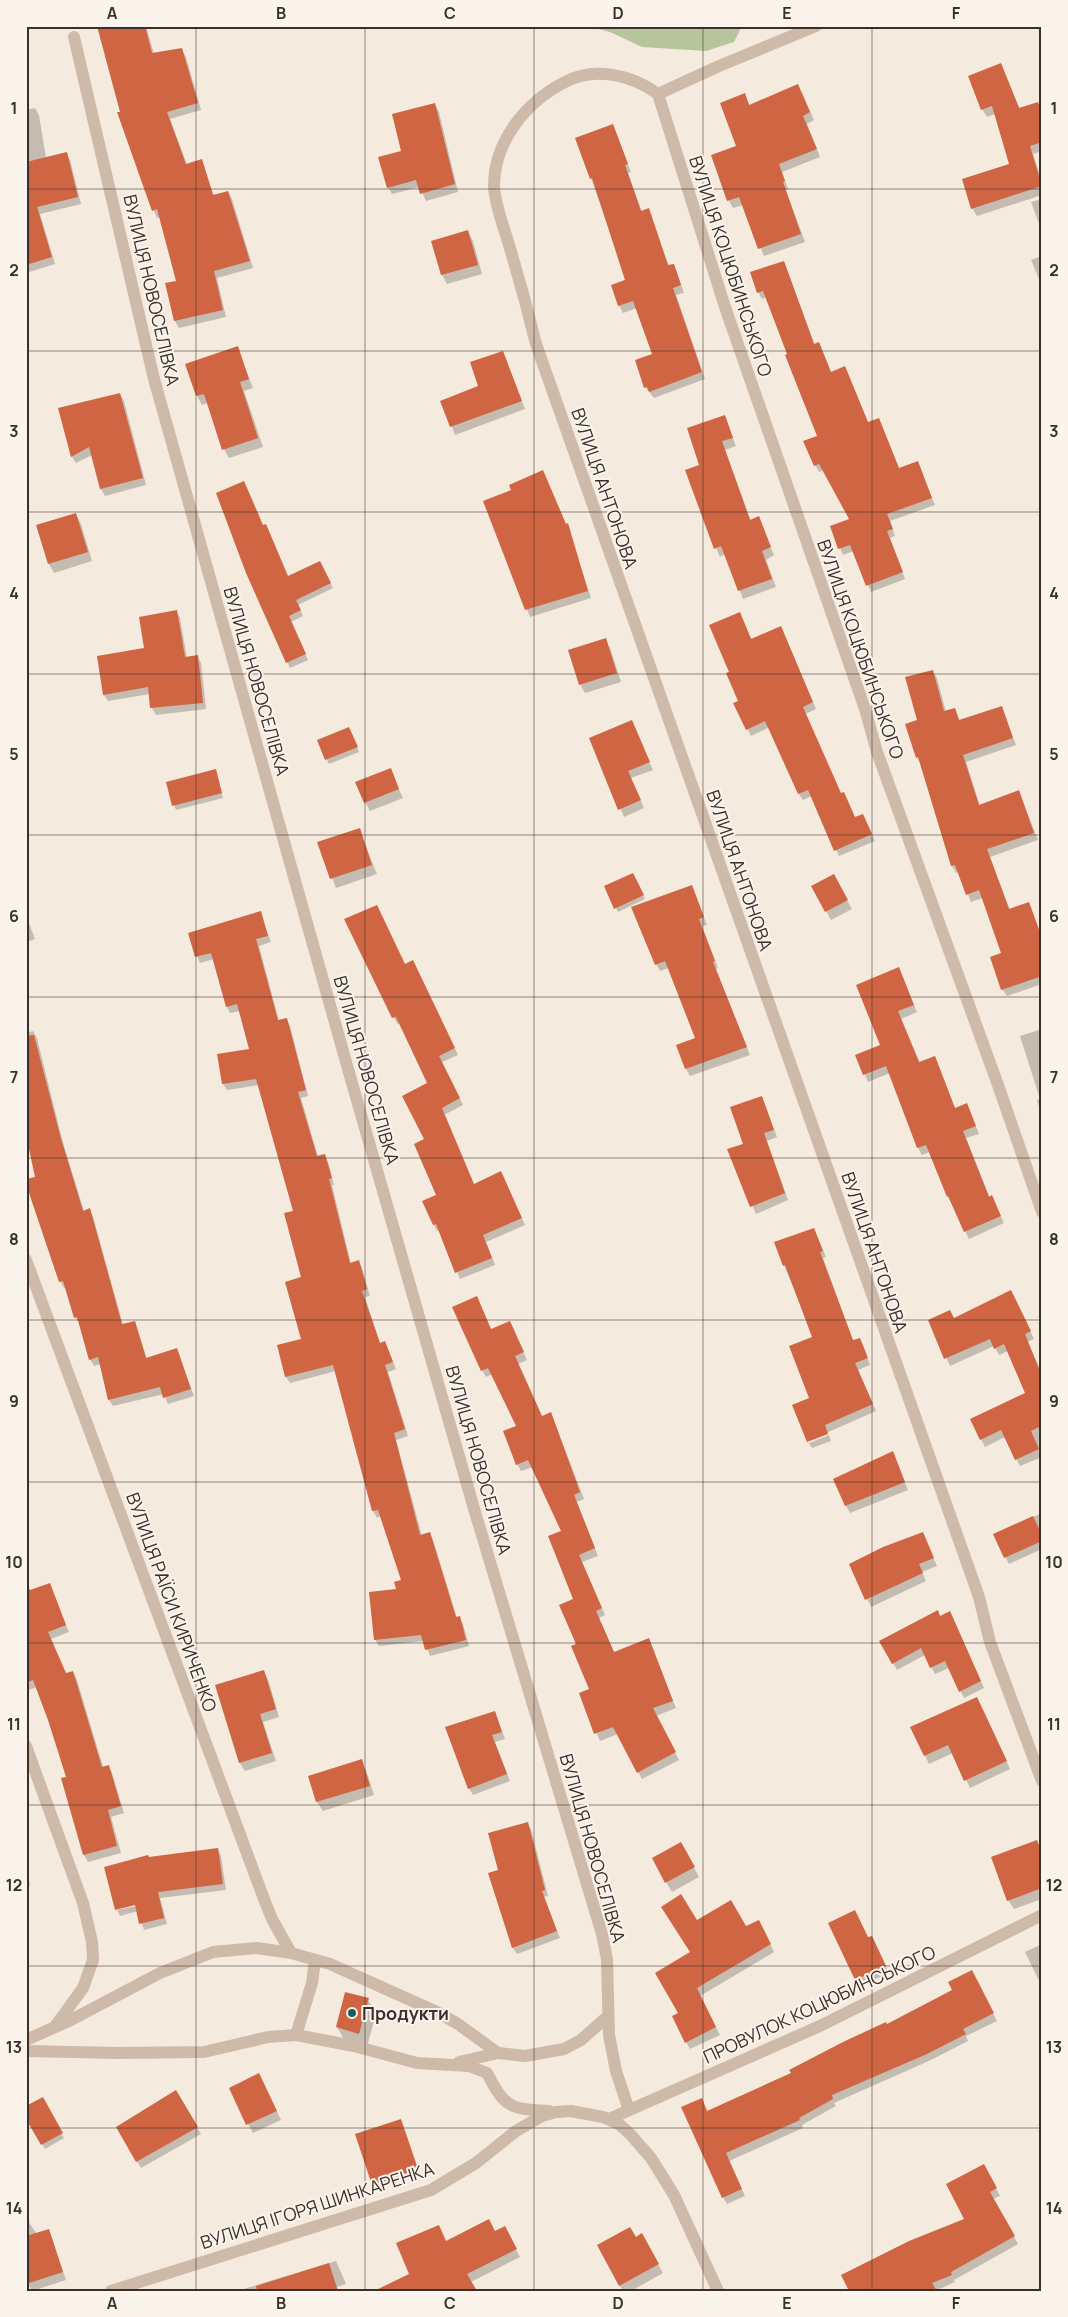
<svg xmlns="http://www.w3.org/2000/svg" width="1068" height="2317" viewBox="0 0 1068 2317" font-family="Manrope,sans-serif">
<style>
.green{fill:#b7c59d}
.shadow{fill:#0003}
.building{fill:#cf6542}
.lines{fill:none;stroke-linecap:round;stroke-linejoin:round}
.minor{stroke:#cebaa9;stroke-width:12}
.grid{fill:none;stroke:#3b2f29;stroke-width:1;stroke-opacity:0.55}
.poi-dot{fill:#1b5b60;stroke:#fbf4ec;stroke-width:2}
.labels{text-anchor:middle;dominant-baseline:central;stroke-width:4;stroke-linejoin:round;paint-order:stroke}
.street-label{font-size:18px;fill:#3b2f29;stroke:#fbf4ec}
.poi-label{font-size:18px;font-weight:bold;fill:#3b2f29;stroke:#fbf4ec;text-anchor:start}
.neatline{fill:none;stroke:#3b2f29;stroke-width:2}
.grid-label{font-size:16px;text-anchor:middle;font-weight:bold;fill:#3b2f29}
</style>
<rect width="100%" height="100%" fill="#f5eade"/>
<polygon class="green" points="586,26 742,26 734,42 706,51 642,47 610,32"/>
<g class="shadow">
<polygon points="107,26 146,26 154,54 182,50 186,57 201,110 170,119 187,165 202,161 214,196 228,192 232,199 253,268 217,278 226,317 179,328 175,321 167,284 178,282 160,217 157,218 154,211 119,113 121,112"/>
<polygon points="1001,64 1020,109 1037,103 1042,111 1042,151 1033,154 1042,181 1042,195 977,216 972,208 1011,165 995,114 987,117 982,109"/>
<polygon points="802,93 814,120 807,124 820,157 782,172 788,189 786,190 805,242 764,256 743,205 733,208 729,201 713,156 738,147 744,95 750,106"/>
<polygon points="435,105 439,112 458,192 426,201 420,187 392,194 388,187 402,151"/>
<polygon points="35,108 39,115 46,158 66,153 70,160 81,204 40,214 55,264 26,273 26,110"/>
<polygon points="616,133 631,172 628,173 642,212 648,210 669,266 673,265 677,272 684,293 676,295 705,379 654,398 646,388 636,361 653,355 637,308 623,313 619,305 627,281 591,178"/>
<polygon points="1042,199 1042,232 1031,202"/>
<polygon points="468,232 473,241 482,274 447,284 442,275 433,241"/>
<polygon points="1042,256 1042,283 1041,284 1031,260"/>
<polygon points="784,262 815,345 819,344 831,373 845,368 868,424 899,469 917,463 935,505 890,521 895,536 890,538 905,579 871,592 854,551 843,555 840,548 850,520 824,470 819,472 815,465 818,437 767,297 762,299 758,292"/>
<polygon points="237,347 253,388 244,391 263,447 229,458 224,449 208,403 202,405 197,396"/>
<polygon points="503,352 525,409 455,435 442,401 480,387"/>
<polygon points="120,394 124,401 146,485 105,496 101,489 92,455 76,463 72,457 60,409"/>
<polygon points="724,416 736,446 725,450 751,521 758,518 774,555 766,560 776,587 743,599 726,554 720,557 716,548 687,471 701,466"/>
<polygon points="513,491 567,525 591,598 530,617 485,502"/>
<polygon points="76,515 81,524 92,561 54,573 49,564 37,526"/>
<polygon points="323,568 333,588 298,605 303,616 291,622 308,660 290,668 247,573 288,577"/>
<polygon points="176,611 180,618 187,658 197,656 201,663 206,709 156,715 152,708 150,694 108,701 104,695 146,649"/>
<polygon points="740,614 752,640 784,634 816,709 805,714 841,795 855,819 863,816 875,841 839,856 812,796 803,800 799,794 770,727 751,736 735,704 739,701 731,672"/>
<polygon points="605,639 610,648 621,682 585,693 580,684"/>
<polygon points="932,671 937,678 946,712 955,709 960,721 1001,707 1016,745 966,762 980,806 1019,792 1038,840 990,857 1010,910 1029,903 1042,937 1042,984 1007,996 1002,989 1003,954 983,898 971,902 959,872 956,873 952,866 921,765 917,757 918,721"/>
<polygon points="632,722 653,770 631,778 644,808 624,817 591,739"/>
<polygon points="351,732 359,752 329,764 318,740"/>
<polygon points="390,770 403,798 370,811 365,802"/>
<polygon points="215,771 223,798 176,810 167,783"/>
<polygon points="359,830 377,874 336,888 319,843"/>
<polygon points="833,876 852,909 831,920 813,887"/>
<polygon points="635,878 645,899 618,912 616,908"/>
<polygon points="691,886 707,925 702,926 718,968 716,969 750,1055 690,1076 686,1069 697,1039 669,968 660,971 656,964"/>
<polygon points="260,913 271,942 259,946 279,1021 286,1019 290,1026 308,1096 301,1098 318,1157 325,1156 328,1162 334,1185 332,1185 351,1264 359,1262 362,1268 370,1296 365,1297 380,1344 385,1342 396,1369 388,1372 408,1436 396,1440 422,1536 430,1533 433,1540 457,1618 459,1617 463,1624 469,1646 430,1656 424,1641 379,1646 375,1639 403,1581 381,1516 377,1518 373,1511 336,1371 290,1383 286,1377 279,1346 303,1340 302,1278 294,1212 259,1085 227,1090 223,1084 250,1050 240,1011 230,1013 227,1007 214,959 200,963 189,934"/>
<polygon points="26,915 35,939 26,942"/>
<polygon points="405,965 416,968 458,1055 442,1062 463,1105 444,1115 474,1186 504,1179 525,1225 486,1242 495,1265 460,1279 440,1230 437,1231 434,1225 437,1196 426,1140 429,1083 400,1023 397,1024 394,1017"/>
<polygon points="898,969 917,1012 901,1019 920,1063 935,1057 955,1109 970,1112 979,1134 966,1138 990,1198 995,1204 1004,1223 969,1239 948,1196 930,1152 922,1155 918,1148 890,1073 868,1082 857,1056 882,1045"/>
<polygon points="1042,1029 1042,1117 1037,1100 1040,1099 1020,1036"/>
<polygon points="33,1031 37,1038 63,1143 84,1211 89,1210 93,1217 123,1325 135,1322 147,1359 177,1350 194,1396 168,1404 164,1394 113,1406 109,1400 101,1364 94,1366 90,1359 80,1324 75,1317 66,1288 64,1288 60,1281 26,1129 26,1033"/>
<polygon points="762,1097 777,1137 767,1141 788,1200 756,1214 729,1150 744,1144"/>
<polygon points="814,1229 826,1257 823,1258 853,1341 863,1346 870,1365 858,1370 876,1411 808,1441 814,1338 784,1265"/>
<polygon points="477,1298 491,1330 513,1329 527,1360 518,1364 542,1417 550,1414 554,1421 584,1499 577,1502 598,1556 582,1562 605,1615 599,1618 615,1654 649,1640 676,1708 656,1716 679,1760 642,1779 618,1734 600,1741 580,1694 591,1690 577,1645 574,1600 563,1532 533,1467 521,1471 517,1464 518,1426 493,1374 486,1377 482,1370"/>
<polygon points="1015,1299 1034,1339 1027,1342 1042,1373 1042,1457 1020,1466 1005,1437 985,1447 971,1420 1026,1393 1008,1351 999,1355 994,1346 950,1366 929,1320 954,1319"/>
<polygon points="829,1435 831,1441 812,1448 809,1443"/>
<polygon points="896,1461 908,1490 850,1513 846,1506"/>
<polygon points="1042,1513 1042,1549 1009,1564 994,1534"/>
<polygon points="922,1533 937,1566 922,1572 926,1581 871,1607 851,1565"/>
<polygon points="49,1584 69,1632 51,1639 66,1675 73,1672 77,1680 103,1767 108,1766 112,1773 124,1813 111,1817 121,1853 88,1862 84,1855 62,1779 68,1778 37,1687 26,1691 26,1593"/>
<polygon points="950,1612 984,1688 964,1698 949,1668 935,1674 925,1655 897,1670 881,1642"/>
<polygon points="263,1671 268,1679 279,1717 263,1722 276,1761 245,1771 240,1763 217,1686"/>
<polygon points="981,1706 1010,1769 970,1788 953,1753 929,1764 912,1728"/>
<polygon points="495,1712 505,1739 495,1742 510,1781 473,1795 469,1788"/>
<polygon points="361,1761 366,1770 374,1795 323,1811 317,1802 310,1776"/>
<polygon points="527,1823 531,1829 548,1896 544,1897 560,1938 517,1954 513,1948"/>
<polygon points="1036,1841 1042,1851 1042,1899 1014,1909 1008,1900"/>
<polygon points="681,1844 699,1877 672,1892 653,1859"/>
<polygon points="218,1849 221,1856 226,1890 160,1898 167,1924 144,1930 138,1911 120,1916 117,1910 141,1905 149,1858"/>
<polygon points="26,1863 30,1886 26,1887"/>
<polygon points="697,1922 763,1929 774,1952 700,1996 720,2035 690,2049 686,2042 680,2014"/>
<polygon points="830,1923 868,1939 872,1937 889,1973 860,1986"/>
<polygon points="1042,1944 1042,1987 1025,1952"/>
<polygon points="975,1979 997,2021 966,2036 968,2041 931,2060 834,2103 836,2106 802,2125 803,2128 729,2161 745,2196 727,2204 723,2197 705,2106 708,2112 793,2074"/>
<polygon points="368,2000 376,2013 367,2047 345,2041 337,2027"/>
<polygon points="264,2084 281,2120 253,2133 248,2124"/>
<polygon points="175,2091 201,2134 141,2168 117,2127"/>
<polygon points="42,2099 64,2138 45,2149 26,2116"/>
<polygon points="402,2124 419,2174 376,2189 356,2135"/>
<polygon points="984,2165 1000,2196 993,2199 1018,2244 954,2280 955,2282 935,2291 850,2291 966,2219"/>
<polygon points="26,2218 37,2234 49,2230 66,2280 32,2291 26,2280"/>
<polygon points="495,2232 508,2235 520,2257 471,2282 411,2275"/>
<polygon points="641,2235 663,2273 631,2291 623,2291 598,2246 635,2238"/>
<polygon points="336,2261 346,2284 337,2287 338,2291 237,2291"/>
</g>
<g class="building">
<polygon points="97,26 145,26 152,53 182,48 198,103 167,112 186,164 202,159 213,195 228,191 250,261 214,271 223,310 174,321 165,283 176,281 157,209 152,211 117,112 120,112"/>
<polygon points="1001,63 1019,108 1038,102 1042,115 1042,142 1030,146 1042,186 971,209 962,179 1009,164 992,106 981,110 968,76"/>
<polygon points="798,84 810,112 803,116 817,149 779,164 785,181 783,182 801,234 758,249 739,197 727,201 711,155 736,146 720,103 745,93 749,105"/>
<polygon points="435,103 455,184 420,194 416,180 387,188 378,157 401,151 392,114"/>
<polygon points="613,124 628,164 625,165 641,211 649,208 668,265 674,264 681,285 673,288 702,372 649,392 647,387 644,388 635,360 652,354 633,301 618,306 611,285 625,280 592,178 590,179 575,138"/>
<polygon points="67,152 78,197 37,207 52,257 26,265 26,162"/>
<polygon points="468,230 478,265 441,275 431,241"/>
<polygon points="784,261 814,344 819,342 831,372 845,366 868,422 879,418 899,468 918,461 932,498 887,514 893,529 887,531 903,572 866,586 850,545 838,549 830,526 849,519 819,464 814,466 803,441 817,436 785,355 787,354 763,291 757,293 750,272"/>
<polygon points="238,346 249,379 240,382 258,438 222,450 204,394 196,396 185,364"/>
<polygon points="503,351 522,401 450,427 440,401 478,386 470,362"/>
<polygon points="120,393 143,478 100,489 89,447 71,457 58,408"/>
<polygon points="725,415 733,438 722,441 750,520 759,516 771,547 762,551 772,579 738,591 721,546 714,549 685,470 699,465 687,428"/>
<polygon points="543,470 566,524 568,523 588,591 525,610 483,501 511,490 509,485"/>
<polygon points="244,481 263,525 266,524 288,576 320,561 331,583 296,600 301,610 289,616 306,654 286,663 246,573 216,493"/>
<polygon points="76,513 88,552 48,564 36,525"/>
<polygon points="177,610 185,657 198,655 203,703 150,708 148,687 103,695 97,656 144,648 139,617"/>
<polygon points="740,612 751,639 781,626 813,702 803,707 841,793 844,792 855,817 863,814 872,834 834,851 808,790 798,794 765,721 746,730 733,703 738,701 726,673 729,672 709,625"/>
<polygon points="606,638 617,673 579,685 568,650"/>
<polygon points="933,670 944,711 955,708 959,720 1002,706 1013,738 963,755 979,805 1019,790 1034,833 987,849 1009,909 1029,902 1042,938 1042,976 1001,990 990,957 1001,953 979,890 966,895 955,865 951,866 918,757 916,758 905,724 917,720 905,677"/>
<polygon points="632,720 650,762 628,771 641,800 618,810 589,738"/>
<polygon points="349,727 358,747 325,760 317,740"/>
<polygon points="391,768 399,789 364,803 355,782"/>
<polygon points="216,769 222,793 172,806 166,782"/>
<polygon points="360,828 372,865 330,879 317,842"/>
<polygon points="633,873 644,895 614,909 604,886"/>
<polygon points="834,874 848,900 825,912 811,886"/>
<polygon points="692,885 704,917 699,919 715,961 713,962 747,1047 685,1069 676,1045 695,1038 665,961 655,965 631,907"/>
<polygon points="377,905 405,964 413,960 455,1048 439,1056 460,1098 442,1108 474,1184 501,1171 522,1218 483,1235 492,1258 455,1273 436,1224 433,1225 422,1201 436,1195 414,1144 424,1139 402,1096 427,1083 396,1017 392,1018 344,919"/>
<polygon points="261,911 268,936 256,939 278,1020 287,1018 306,1090 298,1092 317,1156 325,1154 332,1178 329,1179 350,1263 359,1260 367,1289 362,1291 380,1343 385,1341 393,1362 385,1365 405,1429 394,1433 420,1535 430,1532 456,1617 460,1616 466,1640 425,1650 421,1635 374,1640 369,1592 396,1589 394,1582 401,1580 378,1510 372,1511 333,1365 285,1377 277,1345 301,1339 285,1282 301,1277 284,1213 293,1211 256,1079 222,1084 217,1054 249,1049 237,1004 226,1007 211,953 195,957 188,933"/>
<polygon points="899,967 914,1005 898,1011 919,1062 935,1056 955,1108 967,1103 976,1126 963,1131 989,1197 992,1195 1001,1216 964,1232 948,1196 947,1197 926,1145 917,1148 886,1066 863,1075 855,1055 880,1045 856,985"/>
<polygon points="34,1035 60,1135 83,1211 90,1208 122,1324 135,1321 146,1358 177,1348 191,1389 163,1398 160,1387 108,1400 98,1357 89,1360 77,1317 74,1318 63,1281 59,1282 26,1184 26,1179 35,1177 26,1135 26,1036"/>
<polygon points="762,1096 774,1130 764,1133 785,1193 750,1207 727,1149 743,1144 730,1107"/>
<polygon points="814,1228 823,1251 820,1252 853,1340 860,1338 868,1358 855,1363 873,1404 825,1425 828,1434 807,1442 792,1405 809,1398 789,1346 812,1337 785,1265 783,1266 774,1242"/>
<polygon points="1011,1290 1031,1331 1025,1334 1042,1376 1042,1433 1039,1427 1031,1431 1039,1449 1015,1460 1001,1430 980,1440 970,1419 1025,1393 1004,1344 994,1349 990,1339 944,1359 928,1320 950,1310 954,1318"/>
<polygon points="477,1296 491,1329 510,1321 524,1352 515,1356 542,1416 551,1412 580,1492 574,1495 595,1548 579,1555 602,1608 596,1611 614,1652 649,1638 673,1701 653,1708 676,1752 637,1773 613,1727 594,1734 579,1693 589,1689 571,1646 576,1644 559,1605 573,1599 548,1536 561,1531 528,1460 516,1465 503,1431 516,1426 488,1368 481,1371 452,1307"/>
<polygon points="893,1451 905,1482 845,1506 833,1479"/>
<polygon points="1033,1516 1042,1535 1042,1541 1004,1558 993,1534"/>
<polygon points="923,1532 934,1558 919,1564 923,1573 865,1600 849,1564 883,1547"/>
<polygon points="26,1583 30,1590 50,1583 66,1625 48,1632 66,1673 73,1671 102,1767 109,1765 121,1806 108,1810 117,1846 83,1855 61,1778 66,1777 48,1720 33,1680 26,1683"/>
<polygon points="938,1610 940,1616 950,1611 981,1681 959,1692 945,1661 930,1668 921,1648 892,1664 879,1641"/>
<polygon points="264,1670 276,1709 260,1714 272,1753 239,1763 215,1685"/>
<polygon points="977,1697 1007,1761 964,1781 948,1745 924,1756 910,1727"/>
<polygon points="495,1711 502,1732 492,1735 507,1774 468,1789 445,1727"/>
<polygon points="362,1759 370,1786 316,1802 308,1776"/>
<polygon points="528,1822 545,1890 542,1891 557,1931 512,1948 488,1873 498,1870 488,1833"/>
<polygon points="1037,1840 1042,1853 1042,1888 1007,1901 991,1857"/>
<polygon points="681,1842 695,1867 665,1883 652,1858"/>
<polygon points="218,1848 223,1884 158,1892 164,1918 139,1924 135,1905 115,1910 104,1867 148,1855 149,1857"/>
<polygon points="681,1894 697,1920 731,1900 746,1926 759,1920 771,1944 697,1988 716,2027 685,2043 672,2016 678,2013 655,1973 690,1952 661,1907"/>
<polygon points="855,1910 868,1937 872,1936 886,1966 855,1980 828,1923"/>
<polygon points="972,1970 994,2013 963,2029 966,2034 927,2054 832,2095 833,2099 799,2118 800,2120 726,2153 742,2189 722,2198 681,2107 702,2098 707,2111 791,2073 789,2070 843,2042 886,2022 887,2024 952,1990 948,1982"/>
<polygon points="345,1992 369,1998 359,2034 336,2027"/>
<polygon points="259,2073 277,2111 246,2125 229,2088"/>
<polygon points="176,2090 198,2127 136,2162 116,2127"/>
<polygon points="43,2097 63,2133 41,2145 26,2119 26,2106"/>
<polygon points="401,2119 418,2169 372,2185 355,2134"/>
<polygon points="984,2164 997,2188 990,2192 1015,2236 951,2272 952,2275 932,2283 937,2291 849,2291 841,2275 909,2241 964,2219 946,2184"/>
<polygon points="489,2219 495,2231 505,2226 517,2249 467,2274 477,2291 374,2291 409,2274 396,2243 439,2225 446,2241"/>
<polygon points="630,2227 636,2237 642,2233 659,2264 619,2286 597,2245"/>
<polygon points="49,2229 63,2272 26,2284 26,2236"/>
<polygon points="329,2263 338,2291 257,2291 256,2286"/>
</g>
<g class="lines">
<g class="minor">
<polyline points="74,37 154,379 348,1069 475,1512 602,1934 607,1959 609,2035 616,2071 629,2110"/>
<path d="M658,94C632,75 595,66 565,82C526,102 494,141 494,186C495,206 504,227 509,245C519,278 528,311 536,344L979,1597L990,1642L1042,1781"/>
<polyline points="658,94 725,307 865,709 877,752 998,1085 1042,1212"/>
<polyline points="658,94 719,66 816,26"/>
<polyline points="26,1260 264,1899 272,1919 291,1953"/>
<polyline points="26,1746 83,1903 92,1942 93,1960 83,1988 56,2025"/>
<polyline points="296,2035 312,1983 315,1960"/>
<polyline points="26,2040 71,2020 160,1973 213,1952 257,1948 291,1953 330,1964 437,2012 458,2024 498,2053 525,2056 564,2049 581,2040 608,2016"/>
<path d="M26,2051L118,2053L204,2052L268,2037L296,2035L354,2046L417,2063L469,2066L487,2073C505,2108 510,2109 549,2111"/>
<polyline points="459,2062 498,2053"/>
<polyline points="609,2119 820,2026 1042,1915"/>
<polyline points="111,2291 431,2190 476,2163 516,2131 542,2116 556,2112 571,2111 603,2117 619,2124 630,2134 651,2158 674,2195 718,2291"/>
</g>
</g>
<path class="grid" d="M196,26V2291M365,26V2291M534,26V2291M703,26V2291M872,26V2291M26,189H1042M26,351H1042M26,512H1042M26,674H1042M26,835H1042M26,997H1042M26,1158H1042M26,1320H1042M26,1482H1042M26,1643H1042M26,1805H1042M26,1966H1042M26,2128H1042"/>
<circle class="poi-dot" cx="352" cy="2013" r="5"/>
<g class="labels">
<g class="street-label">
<text transform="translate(731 266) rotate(72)">ВУЛИЦЯ КОЦЮБИНСЬКОГО</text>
<text transform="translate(152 290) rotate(77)">ВУЛИЦЯ НОВОСЕЛІВКА</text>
<text transform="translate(605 488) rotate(71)">ВУЛИЦЯ АНТОНОВА</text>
<text transform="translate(861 649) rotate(71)">ВУЛИЦЯ КОЦЮБИНСЬКОГО</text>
<text transform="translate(257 681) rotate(74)">ВУЛИЦЯ НОВОСЕЛІВКА</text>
<text transform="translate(740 870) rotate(71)">ВУЛИЦЯ АНТОНОВА</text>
<text transform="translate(367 1070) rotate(74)">ВУЛИЦЯ НОВОСЕЛІВКА</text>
<text transform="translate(875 1252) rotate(71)">ВУЛИЦЯ АНТОНОВА</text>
<text transform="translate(479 1460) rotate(74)">ВУЛИЦЯ НОВОСЕЛІВКА</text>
<text transform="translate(172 1602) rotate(70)">ВУЛИЦЯ РАЇСИ КИРИЧЕНКО</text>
<text transform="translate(593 1848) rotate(74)">ВУЛИЦЯ НОВОСЕЛІВКА</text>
<text transform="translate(819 2004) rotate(-25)">ПРОВУЛОК КОЦЮБИНСЬКОГО</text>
<text transform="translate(317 2205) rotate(-18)">ВУЛИЦЯ ІГОРЯ ШИНКАРЕНКА</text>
</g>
<g class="poi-label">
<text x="362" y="2013">Продукти</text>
</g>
</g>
<rect width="1068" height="2317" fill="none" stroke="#fbf4ec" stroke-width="55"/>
<rect x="28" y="28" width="1012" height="2262" class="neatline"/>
<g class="grid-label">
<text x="112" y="19">A</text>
<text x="281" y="19">B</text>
<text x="450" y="19">C</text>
<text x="618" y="19">D</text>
<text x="787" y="19">E</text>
<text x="956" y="19">F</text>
<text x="14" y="114">1</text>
<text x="1054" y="114">1</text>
<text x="14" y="276">2</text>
<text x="1054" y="276">2</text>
<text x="14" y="437">3</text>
<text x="1054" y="437">3</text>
<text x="14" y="599">4</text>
<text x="1054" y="599">4</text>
<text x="14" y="760">5</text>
<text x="1054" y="760">5</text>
<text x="14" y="922">6</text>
<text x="1054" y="922">6</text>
<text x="14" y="1083">7</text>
<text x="1054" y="1083">7</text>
<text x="14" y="1245">8</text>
<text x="1054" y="1245">8</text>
<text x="14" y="1407">9</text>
<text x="1054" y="1407">9</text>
<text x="14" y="1568">10</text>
<text x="1054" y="1568">10</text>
<text x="14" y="1730">11</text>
<text x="1054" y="1730">11</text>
<text x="14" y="1891">12</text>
<text x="1054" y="1891">12</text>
<text x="14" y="2053">13</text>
<text x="1054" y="2053">13</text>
<text x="14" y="2214">14</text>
<text x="1054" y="2214">14</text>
<text x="112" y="2309">A</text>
<text x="281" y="2309">B</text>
<text x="450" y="2309">C</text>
<text x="618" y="2309">D</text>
<text x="787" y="2309">E</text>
<text x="956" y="2309">F</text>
</g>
</svg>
